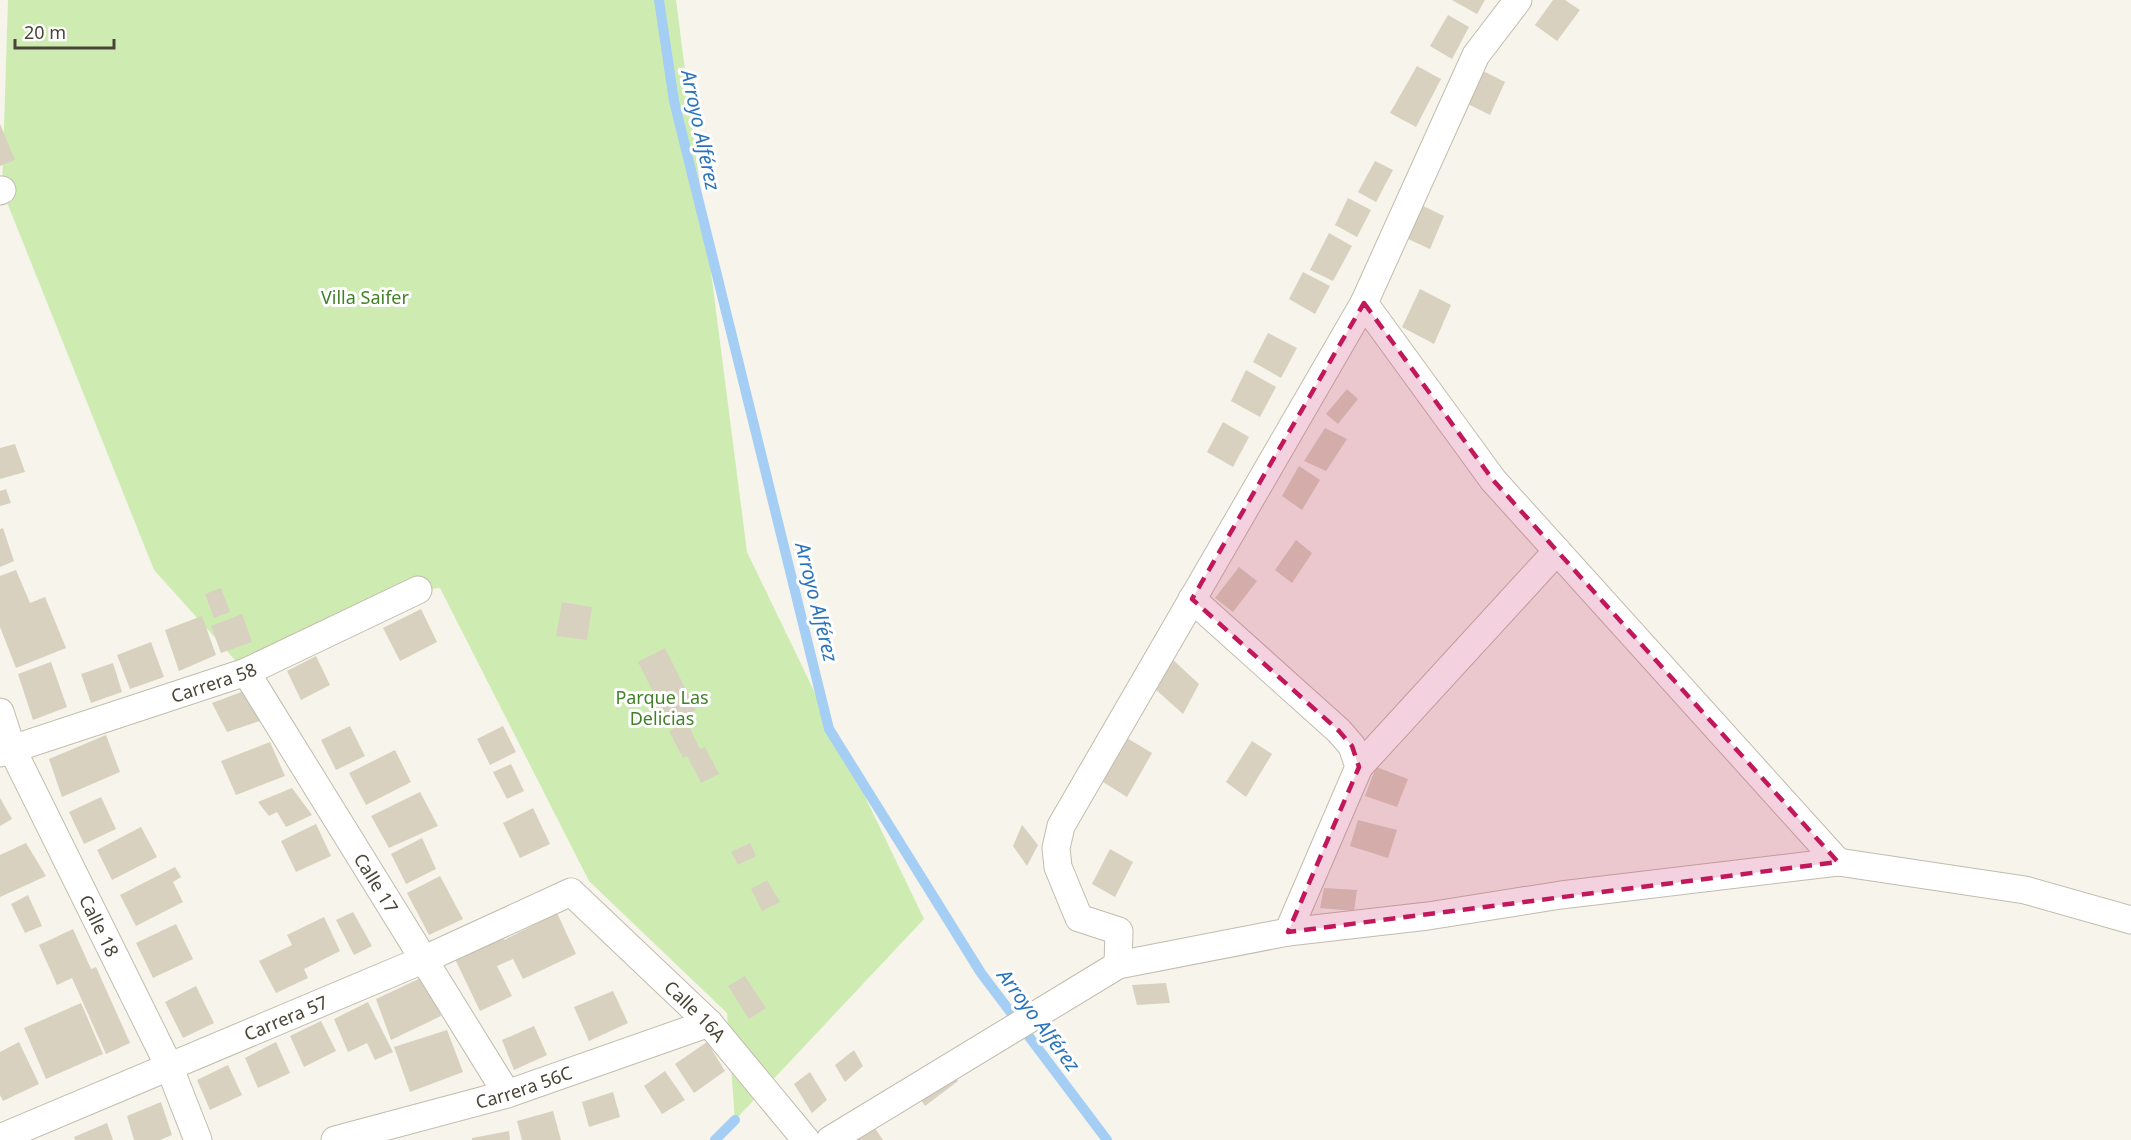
<svg xmlns="http://www.w3.org/2000/svg" width="2131" height="1140" viewBox="0 0 2131 1140" font-family="'Noto Sans',sans-serif">
<style>
.green{fill:#ceecb2}
.lines{fill:none;stroke-linecap:round;stroke-linejoin:round}
.stream{stroke:#a5cef5;stroke-width:10}
.building{fill:#d9d1bf}
.street-casing{stroke:#c2bcad;stroke-width:29}
.street{stroke:#fff;stroke-width:27}
.marked{fill:#c2185b;fill-opacity:0.2;stroke:#c2185b;stroke-width:4.5;stroke-dasharray:12 8;stroke-linejoin:round}
.labels{text-anchor:middle;dominant-baseline:central;stroke-width:6;stroke-linejoin:round;paint-order:stroke}
.park-label{font-size:18px;fill:#428127;stroke:#fff}
.street-label{font-size:18px;fill:#4b4538;stroke:#fff}
.water-label{font-size:20px;font-style:italic;fill:#2a74be;stroke:#fff}
</style>
<rect width="100%" height="100%" fill="#f6f4eb"/>
<polygon class="green" points="8,0 676,0 747,552 924,919 735,1120 727,1013 589,881 440,588 418,590 246,672 154,570 2,190"/>
<g class="lines">
<g class="stream">
<polyline points="659,0 674,101 829,729 981,973 1107,1140"/>
<polyline points="715,1140 735,1120"/>
</g>
</g>
<g class="building">
<polygon points="1452,0 1485,0 1477,14"/>
<polygon points="1553,0 1565,0 1580,10 1557,41 1535,25"/>
<polygon points="1448,15 1469,27 1452,59 1430,46"/>
<polygon points="1417,66 1441,79 1416,127 1390,113"/>
<polygon points="1483,71 1505,82 1490,115 1468,104"/>
<polygon points="0,124 15,160 0,166"/>
<polygon points="1375,161 1393,170 1376,202 1358,192"/>
<polygon points="1348,198 1371,210 1357,237 1335,225"/>
<polygon points="1423,206 1444,216 1430,249 1408,239"/>
<polygon points="1329,233 1352,246 1333,281 1310,270"/>
<polygon points="1303,272 1330,286 1315,314 1289,299"/>
<polygon points="1420,289 1451,305 1434,344 1402,327"/>
<polygon points="1268,333 1297,348 1281,378 1253,362"/>
<polygon points="1246,370 1276,387 1260,417 1231,401"/>
<polygon points="1347,389 1358,399 1338,424 1326,414"/>
<polygon points="1223,422 1249,437 1233,467 1207,452"/>
<polygon points="1325,428 1347,439 1326,471 1304,461"/>
<polygon points="15,444 25,472 0,479 0,448"/>
<polygon points="1299,466 1320,480 1302,510 1282,496"/>
<polygon points="6,489 11,503 0,506 0,491"/>
<polygon points="3,528 14,561 0,567 0,529"/>
<polygon points="1296,540 1312,553 1292,583 1275,570"/>
<polygon points="1239,567 1257,581 1233,612 1215,598"/>
<polygon points="16,570 30,603 45,597 66,648 16,668 0,627 0,576"/>
<polygon points="221,588 230,612 214,618 205,594"/>
<polygon points="562,602 592,607 587,640 556,636"/>
<polygon points="421,609 437,642 400,661 383,628"/>
<polygon points="242,614 252,642 221,653 211,626"/>
<polygon points="202,616 216,655 179,671 165,630"/>
<polygon points="151,642 164,677 130,689 117,655"/>
<polygon points="665,648 696,710 669,723 638,662"/>
<polygon points="316,656 330,685 301,700 287,671"/>
<polygon points="1171,658 1199,684 1183,714 1154,688"/>
<polygon points="51,662 67,707 33,720 18,674"/>
<polygon points="113,663 122,692 91,703 81,674"/>
<polygon points="244,691 260,721 227,732 212,703"/>
<polygon points="687,722 700,749 705,747 719,774 701,783 687,756 683,758 669,731"/>
<polygon points="350,726 365,756 336,770 321,740"/>
<polygon points="503,726 516,752 490,765 477,739"/>
<polygon points="106,735 120,772 62,797 49,759"/>
<polygon points="1127,738 1152,753 1127,797 1103,782"/>
<polygon points="1252,741 1272,754 1246,797 1226,782"/>
<polygon points="270,742 285,776 236,795 221,761"/>
<polygon points="395,750 411,782 366,805 349,773"/>
<polygon points="511,764 524,791 507,799 493,772"/>
<polygon points="1376,767 1408,779 1397,807 1365,796"/>
<polygon points="292,788 312,815 286,827 277,812 269,816 258,802"/>
<polygon points="420,792 438,826 389,848 371,816"/>
<polygon points="101,797 116,829 84,844 69,812"/>
<polygon points="0,798 12,819 0,826"/>
<polygon points="533,808 550,844 520,858 503,823"/>
<polygon points="1358,820 1397,830 1388,858 1350,846"/>
<polygon points="316,824 331,856 296,872 281,841"/>
<polygon points="1022,825 1038,845 1027,866 1013,846"/>
<polygon points="141,827 157,857 112,880 97,850"/>
<polygon points="422,838 436,869 406,884 391,854"/>
<polygon points="26,843 46,876 0,897 0,855"/>
<polygon points="750,843 756,856 738,865 731,852"/>
<polygon points="1110,849 1133,862 1115,897 1092,884"/>
<polygon points="175,867 181,877 173,882 183,902 136,926 120,895"/>
<polygon points="440,876 463,919 429,935 407,893"/>
<polygon points="767,880 780,902 762,911 751,889"/>
<polygon points="1324,888 1357,890 1354,911 1320,908"/>
<polygon points="28,895 42,926 25,933 11,904"/>
<polygon points="353,912 372,946 354,955 336,920"/>
<polygon points="557,913 576,954 523,979 513,959 497,966 512,996 480,1011 455,959 502,937 504,940"/>
<polygon points="324,917 340,951 304,969 308,978 276,993 259,961 292,945 287,935"/>
<polygon points="176,924 193,959 153,978 136,943"/>
<polygon points="73,929 91,969 96,967 130,1043 106,1054 72,978 57,985 39,945"/>
<polygon points="425,976 441,1016 391,1040 376,999"/>
<polygon points="745,976 766,1008 749,1019 728,986"/>
<polygon points="1166,983 1170,1003 1137,1005 1132,985"/>
<polygon points="196,986 214,1023 183,1038 165,1002"/>
<polygon points="613,991 628,1023 589,1041 574,1007"/>
<polygon points="368,1002 393,1052 375,1060 367,1043 348,1052 334,1019"/>
<polygon points="81,1003 103,1054 46,1079 24,1028"/>
<polygon points="321,1021 336,1051 304,1067 290,1036"/>
<polygon points="534,1026 547,1055 514,1070 502,1040"/>
<polygon points="447,1030 463,1072 410,1092 394,1047"/>
<polygon points="19,1042 39,1084 3,1101 0,1095 0,1052"/>
<polygon points="276,1042 290,1073 258,1088 245,1058"/>
<polygon points="707,1042 725,1071 694,1093 675,1064"/>
<polygon points="854,1050 863,1066 845,1082 835,1065"/>
<polygon points="941,1056 958,1081 925,1106 908,1080"/>
<polygon points="228,1065 242,1095 210,1110 197,1080"/>
<polygon points="665,1071 685,1100 662,1114 644,1086"/>
<polygon points="810,1072 827,1100 812,1113 794,1084"/>
<polygon points="613,1092 620,1117 589,1127 582,1102"/>
<polygon points="161,1102 172,1135 160,1140 134,1140 127,1116"/>
<polygon points="553,1111 561,1140 522,1140 517,1121"/>
<polygon points="870,1121 883,1140 847,1140"/>
<polygon points="107,1123 113,1140 75,1140 74,1137"/>
<polygon points="509,1131 510,1140 472,1140 472,1138"/>
</g>
<g class="lines">
<g class="street-casing">
<g id="street">
<polyline points="1518,0 1476,55 1364,303 1061,826 1056,848 1058,867 1079,918 1119,931 1118,965 1288,932 1428,916 1561,895 1838,862 2025,890 2131,920"/>
<polyline points="0,191 2,190"/>
<polyline points="1364,303 1493,480 1838,862"/>
<polyline points="1192,599 1339,731 1352,746 1359,767 1288,932"/>
<path id="s1" d="M246,672L507,1094"/>
<path id="s2" d="M0,712L12,749L169,1066L198,1140"/>
<path id="s3" d="M0,753L246,672L418,590"/>
<polyline points="1359,767 1557,551"/>
<path id="s4" d="M0,1138L425,959L571,892L709,1023L806,1140"/>
<path id="s5" d="M335,1140L507,1094L709,1023"/>
<polyline points="830,1140 1118,965"/>
</g>
</g>
<use href="#street" class="street"/>
</g>
<path class="marked" d="M1364,303L1493,480L1838,862L1288,932L1359,767L1352,746L1339,731L1192,599Z"/>
<g class="labels">
<g class="park-label">
<text x="365" y="297">Villa Saifer</text>
<text x="662" y="697">Parque Las<tspan x="662" dy="21">Delicias</tspan></text>
</g>
<g class="street-label">
<text stroke="none"><textPath href="#s3" startOffset="225">Carrera 58</textPath></text>
<text stroke="none"><textPath href="#s1" startOffset="248">Calle 17</textPath></text>
<text stroke="none"><textPath href="#s2" startOffset="236">Calle 18</textPath></text>
<text stroke="none"><textPath href="#s4" startOffset="794">Calle 16A</textPath></text>
<text stroke="none"><textPath href="#s4" startOffset="310">Carrera 57</textPath></text>
<text stroke="none"><textPath href="#s5" startOffset="196">Carrera 56C</textPath></text>
</g>
<g class="water-label">
<text transform="translate(701 130) rotate(78)">Arroyo Alférez</text>
<text transform="translate(817 602) rotate(76)">Arroyo Alférez</text>
<text transform="translate(1039 1020) rotate(53)">Arroyo Alférez</text>
</g>
</g>
<path d="M15 39v9h99v-9" fill="none" stroke="#4b4538" stroke-width="3"/>
<text x="24" y="39" font-size="18" fill="#4b4538" stroke="#ffffff" stroke-width="4.5" paint-order="stroke">20 m</text>
</svg>
